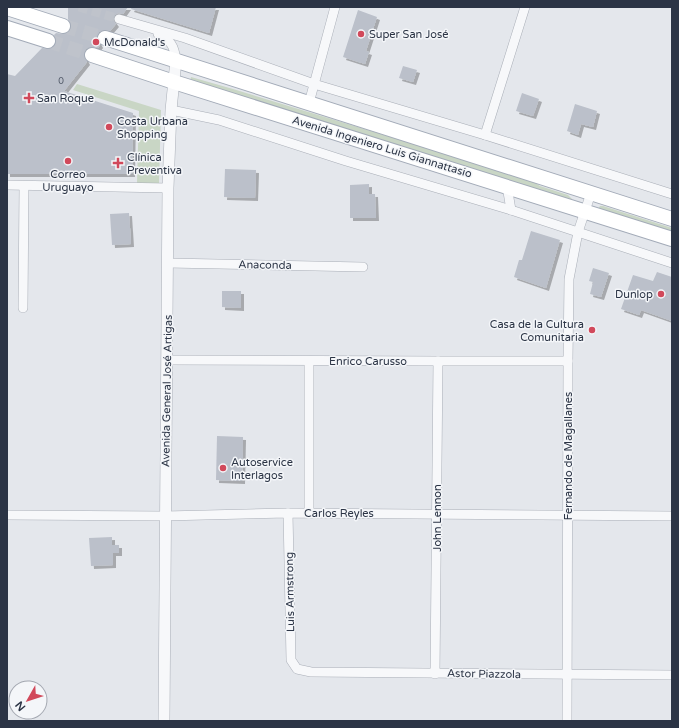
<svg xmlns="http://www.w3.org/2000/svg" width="679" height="728" viewBox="0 0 679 728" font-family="'Varela Round',sans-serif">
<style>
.green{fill:#c9d6c5}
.building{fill:#bbc0ca;filter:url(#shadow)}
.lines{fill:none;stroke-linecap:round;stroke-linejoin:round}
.minor-tunnel{stroke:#bfc3cb;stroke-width:9;stroke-dasharray:9 4.5;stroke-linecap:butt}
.primary-tunnel{stroke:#bfc3cb;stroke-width:14;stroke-dasharray:14 7;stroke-linecap:butt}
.minor-casing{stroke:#a9aeb7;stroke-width:10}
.tertiary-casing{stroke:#a9aeb7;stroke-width:12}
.primary-casing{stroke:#a3abb8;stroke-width:16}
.minor{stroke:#f7f8fa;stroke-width:9}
.tertiary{stroke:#f7f8fa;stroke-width:11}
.primary{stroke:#fff;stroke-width:14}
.poi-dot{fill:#d1495b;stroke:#f4f6f9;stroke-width:1.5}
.labels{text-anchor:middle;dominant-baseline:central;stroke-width:3;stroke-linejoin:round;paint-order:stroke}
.number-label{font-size:9px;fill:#4f5766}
.poi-label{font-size:11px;fill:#2b3445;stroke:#f4f6f9;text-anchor:start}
.street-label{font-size:11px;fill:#2b3445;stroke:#f4f6f9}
</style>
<defs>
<filter id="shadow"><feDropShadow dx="3" dy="3" stdDeviation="0" flood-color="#0004"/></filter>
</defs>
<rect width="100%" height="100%" fill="#e4e7ec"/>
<g class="green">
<polygon points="191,77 233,89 529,179 540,186 568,195 572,199 571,202 190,81"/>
<polygon points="77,84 161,110 159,183 137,183 139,111 73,90"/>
<polygon points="600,206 603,206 672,228 672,233 598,209"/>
</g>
<g class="building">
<polygon points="68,7 128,7 123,14 118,13 115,15 113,20 116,24 110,31 104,30 99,32 97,39 100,45 98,48 91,47 86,49 84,56 87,62 64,91 133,113 132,174 7,174 7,74 15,76 42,48 49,49 54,47 56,40 54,35 56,33 64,34 69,32 71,25 68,19"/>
<polygon points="132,7 216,7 209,33 131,9"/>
<polygon points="358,10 377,17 366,51 369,52 365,64 343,57"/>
<polygon points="403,66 417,70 413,82 399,78"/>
<polygon points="522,93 539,99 533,116 516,111"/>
<polygon points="575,104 597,111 593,127 581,124 578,135 567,131"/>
<polygon points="225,169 256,170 255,198 224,197"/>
<polygon points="369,184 369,194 375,194 376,218 350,218 350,185"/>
<polygon points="129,213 131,244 112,245 110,214"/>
<polygon points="531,231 560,240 546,288 514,277 519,260 522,260"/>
<polygon points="593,268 609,273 601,297 590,294 593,282 589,281"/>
<polygon points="657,272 672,277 672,321 641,310 639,315 621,309 633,275 653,281"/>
<polygon points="222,291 241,291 241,308 222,307"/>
<polygon points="217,436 243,437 242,481 216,480"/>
<polygon points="112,537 112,545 119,545 119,553 113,553 113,565 91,566 89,538"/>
</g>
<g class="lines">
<polyline class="minor-tunnel" points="79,7 119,19"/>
<g class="primary-tunnel">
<polyline points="63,26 105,38"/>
<polyline points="48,41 92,55"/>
</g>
<g class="minor-casing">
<g id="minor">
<polyline points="119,19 185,38 314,84 485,135 672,194"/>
<path d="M158,34C171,41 174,45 176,60"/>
<polyline points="309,103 335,7"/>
<polyline points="171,110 219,120 346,161 511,210 672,263"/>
<polyline points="485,135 525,7"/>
<polyline points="7,185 168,188"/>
<polyline points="507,186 511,210"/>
<polyline points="168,263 363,267"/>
<polyline points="23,308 24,186"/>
<polyline points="167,360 438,361 568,361"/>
<polyline points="288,513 291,660 297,669 311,672 672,675"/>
<polyline points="309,513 309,361"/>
<polyline points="7,515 165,516 288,513 672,516"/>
<polyline points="435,674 438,361"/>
<polyline points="567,721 568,361 569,279 578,232 591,193"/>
</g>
</g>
<g class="tertiary-casing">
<polyline id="tertiary" points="164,721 168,188 171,110 176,60"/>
</g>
<g class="primary-casing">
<g id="primary">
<polyline points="7,8 63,26"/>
<polyline points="7,28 48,41"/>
<polyline points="105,38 672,219"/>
<polyline points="92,55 174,82 672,239"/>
</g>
</g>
<use href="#minor" class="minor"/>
<use href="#tertiary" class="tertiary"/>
<use href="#primary" class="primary"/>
</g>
<g class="poi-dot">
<circle cx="361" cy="34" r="4"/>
<circle cx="96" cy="42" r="4"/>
<path d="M27 92h4v4h4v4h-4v4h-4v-4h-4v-4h4z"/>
<circle cx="109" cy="127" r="4"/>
<circle cx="68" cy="161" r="4"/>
<path d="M116 157h4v4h4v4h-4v4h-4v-4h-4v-4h4z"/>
<circle cx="661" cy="294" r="4"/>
<circle cx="592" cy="330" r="4"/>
<circle cx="223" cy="468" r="4"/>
</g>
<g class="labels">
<g class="number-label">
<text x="61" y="81">0</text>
</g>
<g class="poi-label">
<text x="369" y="34">Super San José</text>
<text x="104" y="42">McDonald's</text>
<text x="37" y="98">San Roque</text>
<text x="117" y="121">Costa Urbana<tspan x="117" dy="13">Shopping</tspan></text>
<text x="127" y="157">Clínica<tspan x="127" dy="13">Preventiva</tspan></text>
<text x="68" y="174" text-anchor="middle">Correo<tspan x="68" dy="13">Uruguayo</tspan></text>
<text x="653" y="294" text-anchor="end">Dunlop</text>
<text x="584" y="324" text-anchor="end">Casa de la Cultura<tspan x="584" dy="13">Comunitaria</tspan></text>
<text x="231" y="462">Autoservice<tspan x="231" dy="13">Interlagos</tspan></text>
</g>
<g class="street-label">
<text transform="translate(382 147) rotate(17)">Avenida Ingeniero Luis Giannattasio</text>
<text transform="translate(265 265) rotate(1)">Anaconda</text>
<text x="368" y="361">Enrico Carusso</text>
<text transform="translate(167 391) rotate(-89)">Avenida General José Artigas</text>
<text transform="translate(568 456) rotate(-90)">Fernando de Magallanes</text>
<text x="339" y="513">Carlos Reyles</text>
<text transform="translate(437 518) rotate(-90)">John Lennon</text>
<text transform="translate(290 592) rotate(-91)">Luis Armstrong</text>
<text transform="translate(484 674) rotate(1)">Astor Piazzola</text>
</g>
</g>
<rect width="679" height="728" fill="none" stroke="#2b3445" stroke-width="16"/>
<g transform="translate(28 700) rotate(231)"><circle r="19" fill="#f4f6f9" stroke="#a4a8b1"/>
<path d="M0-3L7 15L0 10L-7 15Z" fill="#d1495b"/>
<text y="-6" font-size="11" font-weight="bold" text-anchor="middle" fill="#2b3445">N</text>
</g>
</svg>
